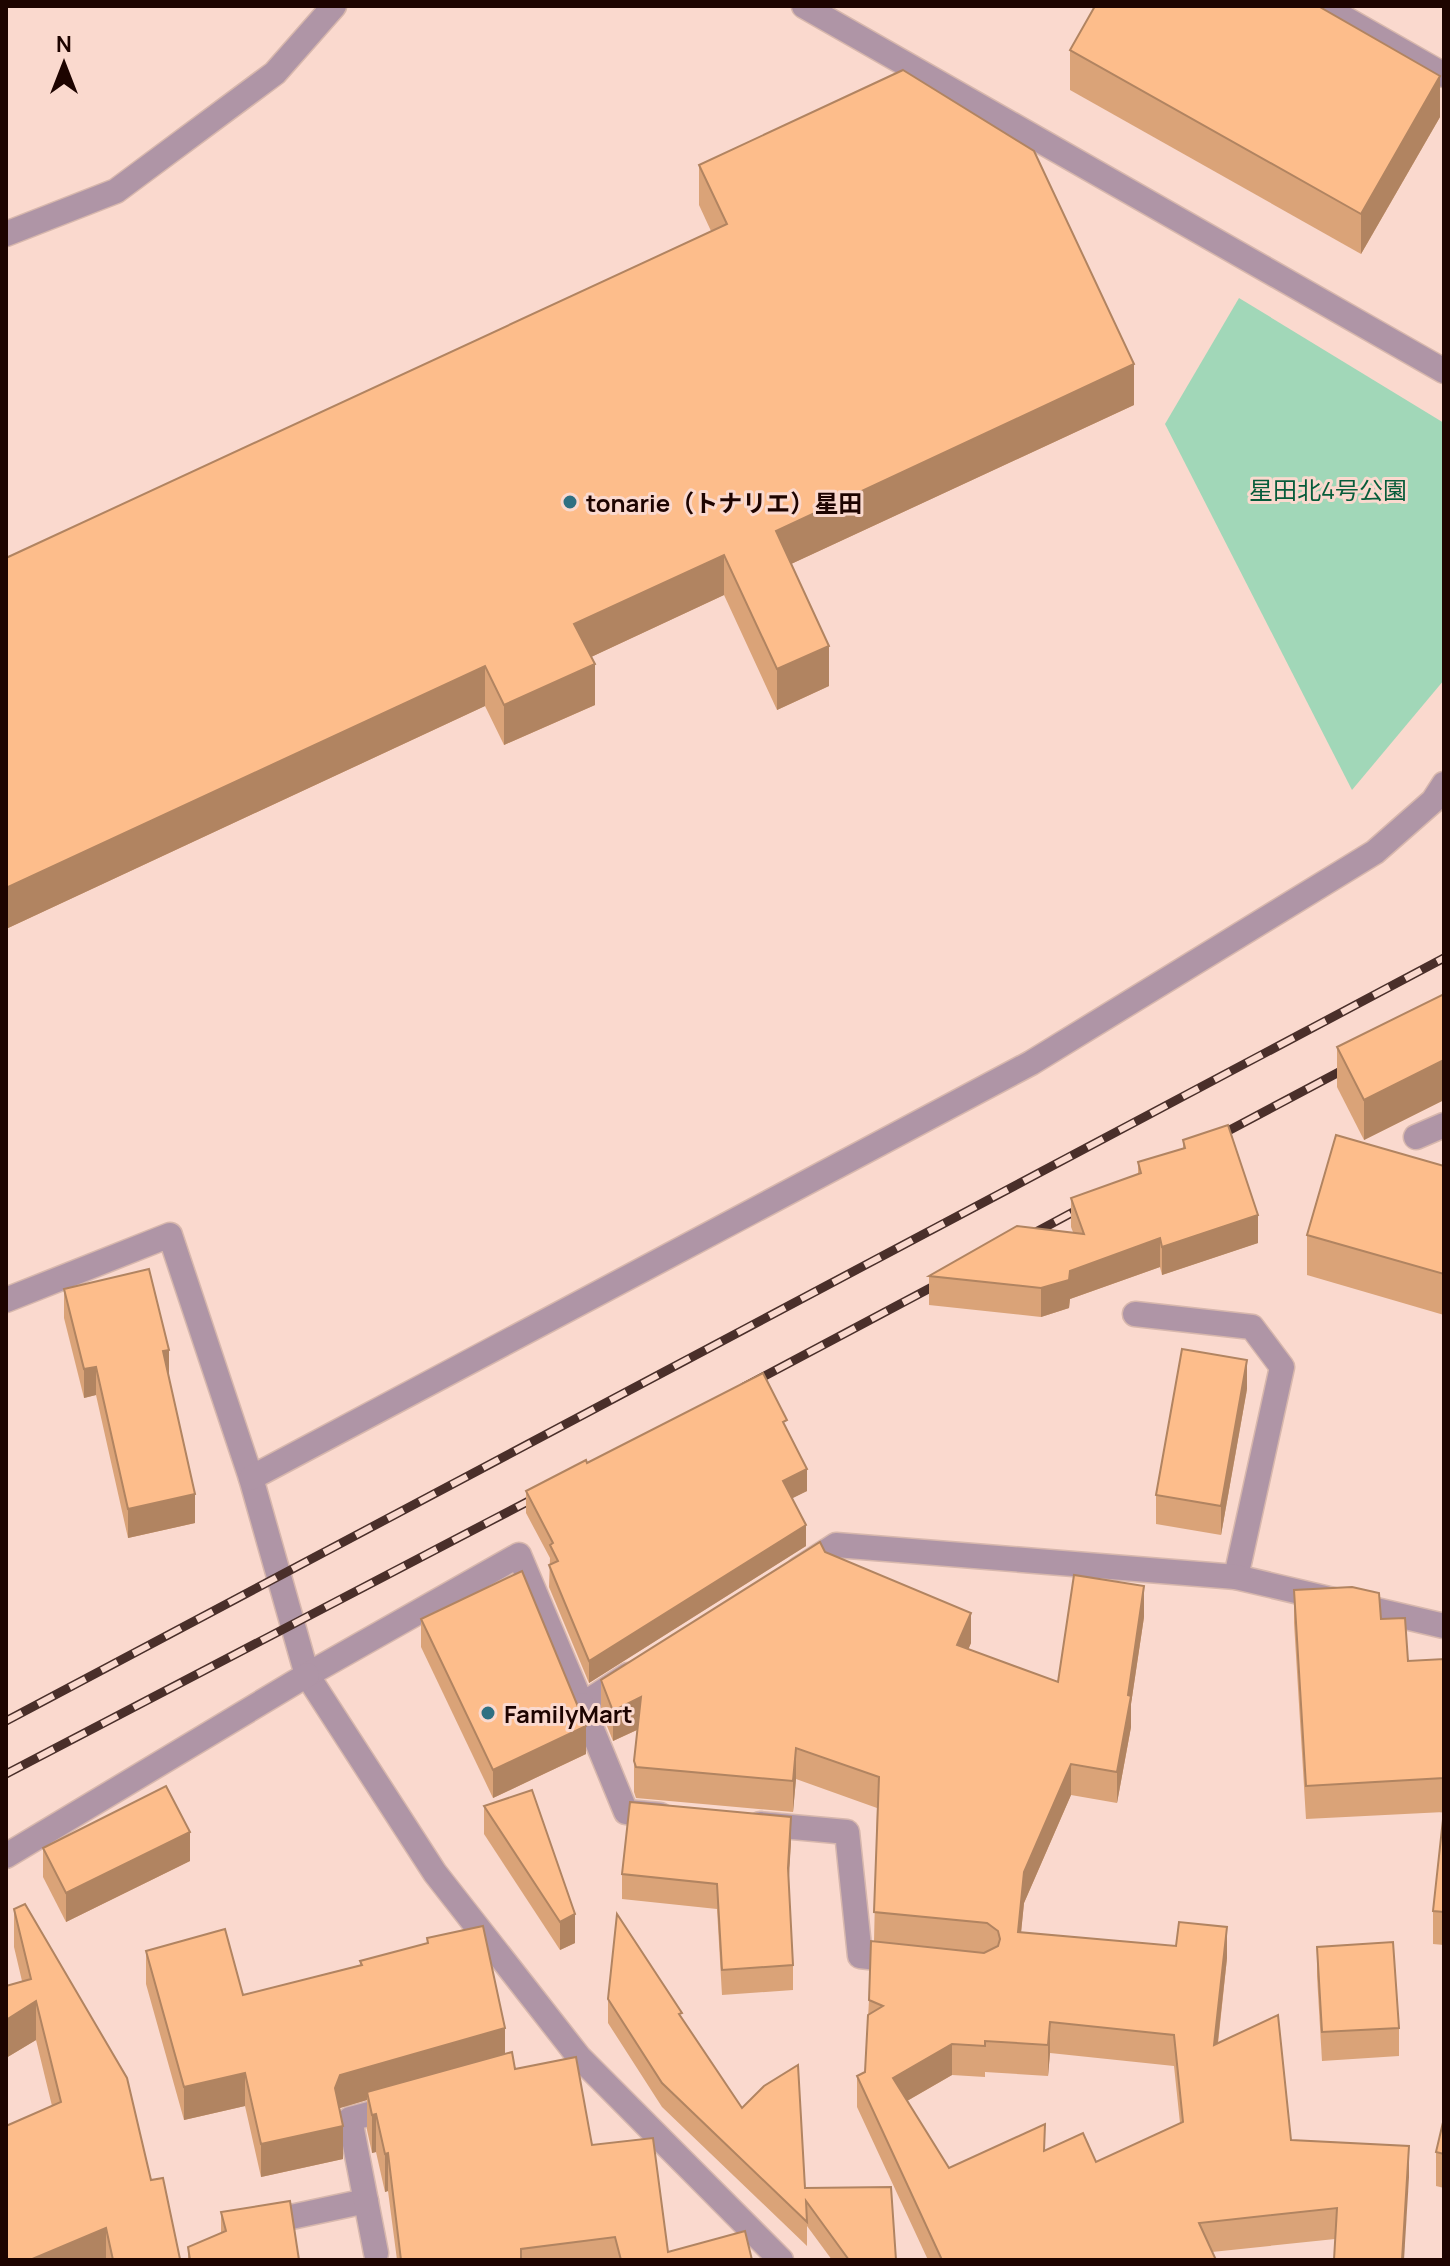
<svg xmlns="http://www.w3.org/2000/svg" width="1450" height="2266" viewBox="0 0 1450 2266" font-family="Manrope,'Noto Sans JP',sans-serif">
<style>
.green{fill:#a1d7b8}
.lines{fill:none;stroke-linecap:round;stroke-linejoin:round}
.service-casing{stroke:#d7b7ad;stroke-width:27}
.minor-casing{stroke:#d7b7ad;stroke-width:27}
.tertiary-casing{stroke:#d7b7ad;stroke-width:27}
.service{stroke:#af95a6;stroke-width:24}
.minor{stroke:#af95a6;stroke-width:24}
.tertiary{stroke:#af95a6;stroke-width:24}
.rail-casing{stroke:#4a2f2a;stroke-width:9}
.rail{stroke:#fad9ce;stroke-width:6;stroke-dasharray:18;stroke-linecap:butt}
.wall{fill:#daa378;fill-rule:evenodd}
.shaded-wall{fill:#b18461}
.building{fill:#fdbd8b;stroke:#b18461;stroke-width:2;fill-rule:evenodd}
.poi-dot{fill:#2e7082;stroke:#fad9ce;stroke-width:3}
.labels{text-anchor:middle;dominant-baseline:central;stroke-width:6;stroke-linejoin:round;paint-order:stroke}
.park-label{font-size:24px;fill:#075c3a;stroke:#fad9ce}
.poi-label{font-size:24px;font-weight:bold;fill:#1d0400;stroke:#fad9ce;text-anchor:start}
</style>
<rect width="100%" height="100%" fill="#fad9ce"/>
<polygon class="green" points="1239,298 1444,423 1444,680 1352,790 1165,424"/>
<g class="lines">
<g class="service-casing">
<g id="service">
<polyline points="1416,1137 1444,1125"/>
<polyline points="1135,1314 1252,1327 1282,1367 1236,1577"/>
<polyline points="263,2223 366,2201"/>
<polyline points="376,2253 350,2119 399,2106"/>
</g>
</g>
<g class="minor-casing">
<g id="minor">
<polyline points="804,6 1444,371"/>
<polyline points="1323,6 1444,75"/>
<polyline points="6,1300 170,1235 251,1478 307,1675 435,1873 579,2057 781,2260"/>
<polyline points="251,1478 1031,1063 1375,852 1433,801 1444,784"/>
<polyline points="799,1569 836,1545 1236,1577 1444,1626"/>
<polyline points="307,1675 519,1555 582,1705 628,1675"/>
<polyline points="582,1705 626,1812 660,1815"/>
<polyline points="760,1824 847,1832 860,1956 903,1961"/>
</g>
</g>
<g class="tertiary-casing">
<g id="tertiary">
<polyline points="6,234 116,191 275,73 334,6"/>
<polyline points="6,1856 307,1675"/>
</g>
</g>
<use href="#service" class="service"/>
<use href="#minor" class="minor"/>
<use href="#tertiary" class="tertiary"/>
<g class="rail-casing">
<g id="rail">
<polyline points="1211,1140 1356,1063"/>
<polyline points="1023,1239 1090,1203"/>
<polyline points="744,1387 949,1278"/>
<polyline points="6,1721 1444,958"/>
<polyline points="6,1774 546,1492"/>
</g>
</g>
<use href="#rail" class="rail"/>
</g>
<g class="wall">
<polygon points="1070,50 1440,117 1361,254 1070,90"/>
<polygon points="699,165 1134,405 791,564 829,686 777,710 724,595 591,657 595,705 504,745 485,706 6,929 6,558 711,231 699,205"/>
<polygon points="1444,994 1444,1100 1364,1140 1337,1087 1337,1047"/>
<polygon points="1183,1140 1258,1243 1162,1275 1160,1267 1070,1299 1069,1308 1041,1317 929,1305 929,1276 1073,1232 1071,1227 1071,1198 1138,1174 1138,1162 1183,1149"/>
<polygon points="1444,1166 1444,1315 1307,1275 1307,1235"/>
<polygon points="64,1289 169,1376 195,1523 128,1538 96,1395 84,1398 64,1318"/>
<polygon points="1247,1389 1221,1535 1156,1524 1156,1495"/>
<polygon points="787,1431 807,1491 792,1498 806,1546 589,1683 549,1587 550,1558 526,1513 526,1491 587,1463"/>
<path d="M825,1552L971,1643L968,1649L1058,1682L1144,1617L1131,1704V1727L1117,1803L1071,1795L1024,1903L1021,1932L1227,1958L1218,2044L1291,2140L1409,2177L1335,2239L1212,2252L1216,2260H928L857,2107V2076L865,2072L869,2000L874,1942L877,1808L796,1779L793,1812L636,1798L634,1792V1761L637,1730L613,1741L601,1711V1680ZM1050,2053L1174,2066L1180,2123L1096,2162L1045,2151L949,2168L907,2101L952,2075L985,2077V2072L1048,2076Z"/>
<polygon points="1294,1590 1381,1619 1408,1661 1444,1659 1444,1945 1433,1944 1433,1911 1444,1812 1306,1819 1294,1623"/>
<polygon points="421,1619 586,1754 493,1798 421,1647"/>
<polygon points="484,1806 575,1943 560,1950 484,1834"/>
<polygon points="791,1842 788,1882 793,1965 793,1990 722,1995 717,1909 622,1899 622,1874"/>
<polygon points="43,1848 190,1861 66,1922 43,1877"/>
<polygon points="14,1909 151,2180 180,2260 6,2260 52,2106 36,2040 6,2058 6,1986 22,1981 14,1947"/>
<polygon points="427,1938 515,2069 592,2145 668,2252 752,2260 397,2260 388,2191 385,2192 376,2152 372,2153 367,2130 367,2100 340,2108 343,2159 261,2177 245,2106 184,2120 146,1984 146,1951 243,1995 360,1965 360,1961 427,1944"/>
<polygon points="1317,1947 1399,2028 1399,2056 1322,2061 1317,1976"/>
<polygon points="608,1999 682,2019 742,2108 805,2188 896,2260 832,2260 807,2226 807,2246 662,2107 608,2023"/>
<polygon points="1444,2118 1444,2188 1436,2186 1436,2152"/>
<polygon points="221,2212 299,2260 188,2260 188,2247 221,2233"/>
</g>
<g class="shaded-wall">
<polygon points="1440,76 1440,117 1361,254 1361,214"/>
<polygon points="1134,364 1134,405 776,571 776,531"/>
<polygon points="724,555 724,595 574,665 574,624"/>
<polygon points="829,646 829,686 777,710 777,669"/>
<polygon points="595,664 595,705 504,745 504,705"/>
<polygon points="485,666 485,706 6,929 6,888"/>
<polygon points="1444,1060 1444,1100 1364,1140 1364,1100"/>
<polygon points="1258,1215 1258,1243 1162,1275 1162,1247"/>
<polygon points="1160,1238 1160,1267 1070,1299 1069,1308 1041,1317 1041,1288 1070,1271"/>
<polygon points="169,1350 169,1378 163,1351"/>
<polygon points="1247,1360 1247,1389 1221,1535 1221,1506"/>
<polygon points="96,1367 96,1395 84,1398 84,1369"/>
<polygon points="807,1469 807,1491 783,1503 783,1481"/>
<polygon points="195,1494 195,1523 128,1538 128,1509"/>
<polygon points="806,1525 806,1546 589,1683 589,1661"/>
<polygon points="1144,1586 1144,1617 1131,1704 1131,1727 1117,1803 1117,1772"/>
<polygon points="971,1613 971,1643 957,1676 957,1645"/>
<polygon points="641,1697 641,1728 613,1741 613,1711"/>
<polygon points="586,1726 586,1754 493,1798 493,1770"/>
<polygon points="796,1748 796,1779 793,1812 793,1781"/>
<polygon points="1071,1764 1071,1795 1024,1903 1018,1963 1018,1932 1024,1872"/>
<polygon points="791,1817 791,1842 788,1893 788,1868"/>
<polygon points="190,1832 190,1861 66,1922 66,1893"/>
<polygon points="575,1914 575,1943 560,1950 560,1922"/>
<polygon points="1227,1927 1227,1958 1214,2076 1214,2045"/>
<polygon points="36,2001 36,2040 6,2058 6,2020"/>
<polygon points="1050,2022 1050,2053 1048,2076 1048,2045"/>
<polygon points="505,2028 505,2061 367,2092 367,2100 340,2108 335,2121 335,2088 340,2075"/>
<polygon points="952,2044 952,2075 893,2109 893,2078"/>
<polygon points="245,2073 245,2106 184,2120 184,2087"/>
<polygon points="376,2114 376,2152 372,2153 372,2115"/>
<polygon points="343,2126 343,2159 261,2177 261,2144"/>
<polygon points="1409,2146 1409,2177 1404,2260 1402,2260"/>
<polygon points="388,2153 388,2191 385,2192 385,2154"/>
<polygon points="106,2228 106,2260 30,2260"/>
</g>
<g class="building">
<polygon points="1095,6 1318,6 1440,76 1361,214 1070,50"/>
<polygon points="903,70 1034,151 1134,364 776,531 829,646 777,669 724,555 574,624 595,664 504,705 485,666 6,888 6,558 727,224 699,165"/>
<polygon points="1444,994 1444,1060 1364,1100 1337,1047"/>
<polygon points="1228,1125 1258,1215 1162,1247 1160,1238 1070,1271 1069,1280 1041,1288 929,1276 1017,1226 1084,1234 1071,1198 1141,1173 1138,1162 1185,1148 1183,1140"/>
<polygon points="1336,1135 1444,1166 1444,1274 1307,1235"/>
<polygon points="149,1269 169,1350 163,1351 195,1494 128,1509 96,1367 84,1369 64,1289"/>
<polygon points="1182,1349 1247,1360 1221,1506 1156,1495"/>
<polygon points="763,1373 787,1420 783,1422 807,1469 783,1481 806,1525 589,1661 549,1565 558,1561 550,1545 553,1543 526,1491 586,1460 587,1463"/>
<path d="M820,1542L825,1552L971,1613L957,1645L1058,1682L1074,1575L1144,1586L1128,1695L1131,1696L1117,1772L1071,1764L1024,1872L1018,1932L1176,1946L1179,1922L1227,1927L1214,2045L1278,2015L1291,2140L1409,2146L1402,2260H1334L1337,2208L1199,2223L1216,2260H942L857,2076L865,2072L868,2015L883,2006L869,2000L871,1941L984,1953L998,1946L1000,1939L998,1931L987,1923L874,1912L879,1777L796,1748L793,1781L636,1767L634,1761L641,1697L613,1711L601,1680ZM1050,2022L1174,2035L1183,2122L1096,2162L1083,2133L1044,2151L1045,2124L949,2168L893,2078L952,2044L985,2046V2041L1048,2045Z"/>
<polygon points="522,1571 586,1726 493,1770 421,1619"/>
<polygon points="1352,1587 1379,1593 1381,1619 1405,1618 1408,1661 1444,1659 1444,1778 1306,1786 1294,1590"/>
<polygon points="166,1786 190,1832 66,1893 43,1848"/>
<polygon points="532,1790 575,1914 560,1922 484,1806"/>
<polygon points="630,1802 791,1817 788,1868 793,1965 722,1970 717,1884 622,1874"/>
<polygon points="1444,1810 1444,1912 1433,1911"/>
<polygon points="25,1904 127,2078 151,2180 163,2178 180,2259 113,2260 106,2228 30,2260 6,2260 6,2126 61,2102 36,2001 6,2020 6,1986 31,1979 14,1909"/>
<polygon points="617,1914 682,2013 679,2014 742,2108 764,2086 798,2065 805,2188 891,2187 896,2260 849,2260 806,2201 807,2222 662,2083 608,1999"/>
<polygon points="483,1926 505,2028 340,2075 335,2088 343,2126 261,2144 245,2073 184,2087 146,1951 225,1929 243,1995 362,1965 360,1961 428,1943 427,1938"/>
<polygon points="1393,1942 1399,2028 1322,2032 1317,1947"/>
<polygon points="512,2052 515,2069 576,2057 592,2145 653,2138 668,2252 745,2231 752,2260 621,2260 615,2237 521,2249 521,2260 401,2260 388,2153 385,2154 376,2114 372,2115 367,2092"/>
<polygon points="1444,2118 1444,2154 1436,2152"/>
<polygon points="290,2201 299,2260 190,2260 188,2247 226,2231 221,2212"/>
</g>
<g class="poi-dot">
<circle cx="570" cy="502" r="8"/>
<circle cx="488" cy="1713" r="8"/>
</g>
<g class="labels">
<g class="park-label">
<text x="1328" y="489">星田北4号公園</text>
</g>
<g class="poi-label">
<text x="586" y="502">tonarie（トナリエ）星田</text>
<text x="504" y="1713">FamilyMart</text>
</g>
</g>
<rect width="1450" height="2266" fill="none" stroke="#1d0400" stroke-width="16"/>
<g transform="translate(64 64)" stroke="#fad9ce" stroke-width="6" paint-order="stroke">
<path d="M0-6L14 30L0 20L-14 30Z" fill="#1d0400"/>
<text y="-12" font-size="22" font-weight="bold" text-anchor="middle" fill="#1d0400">N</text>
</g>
</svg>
